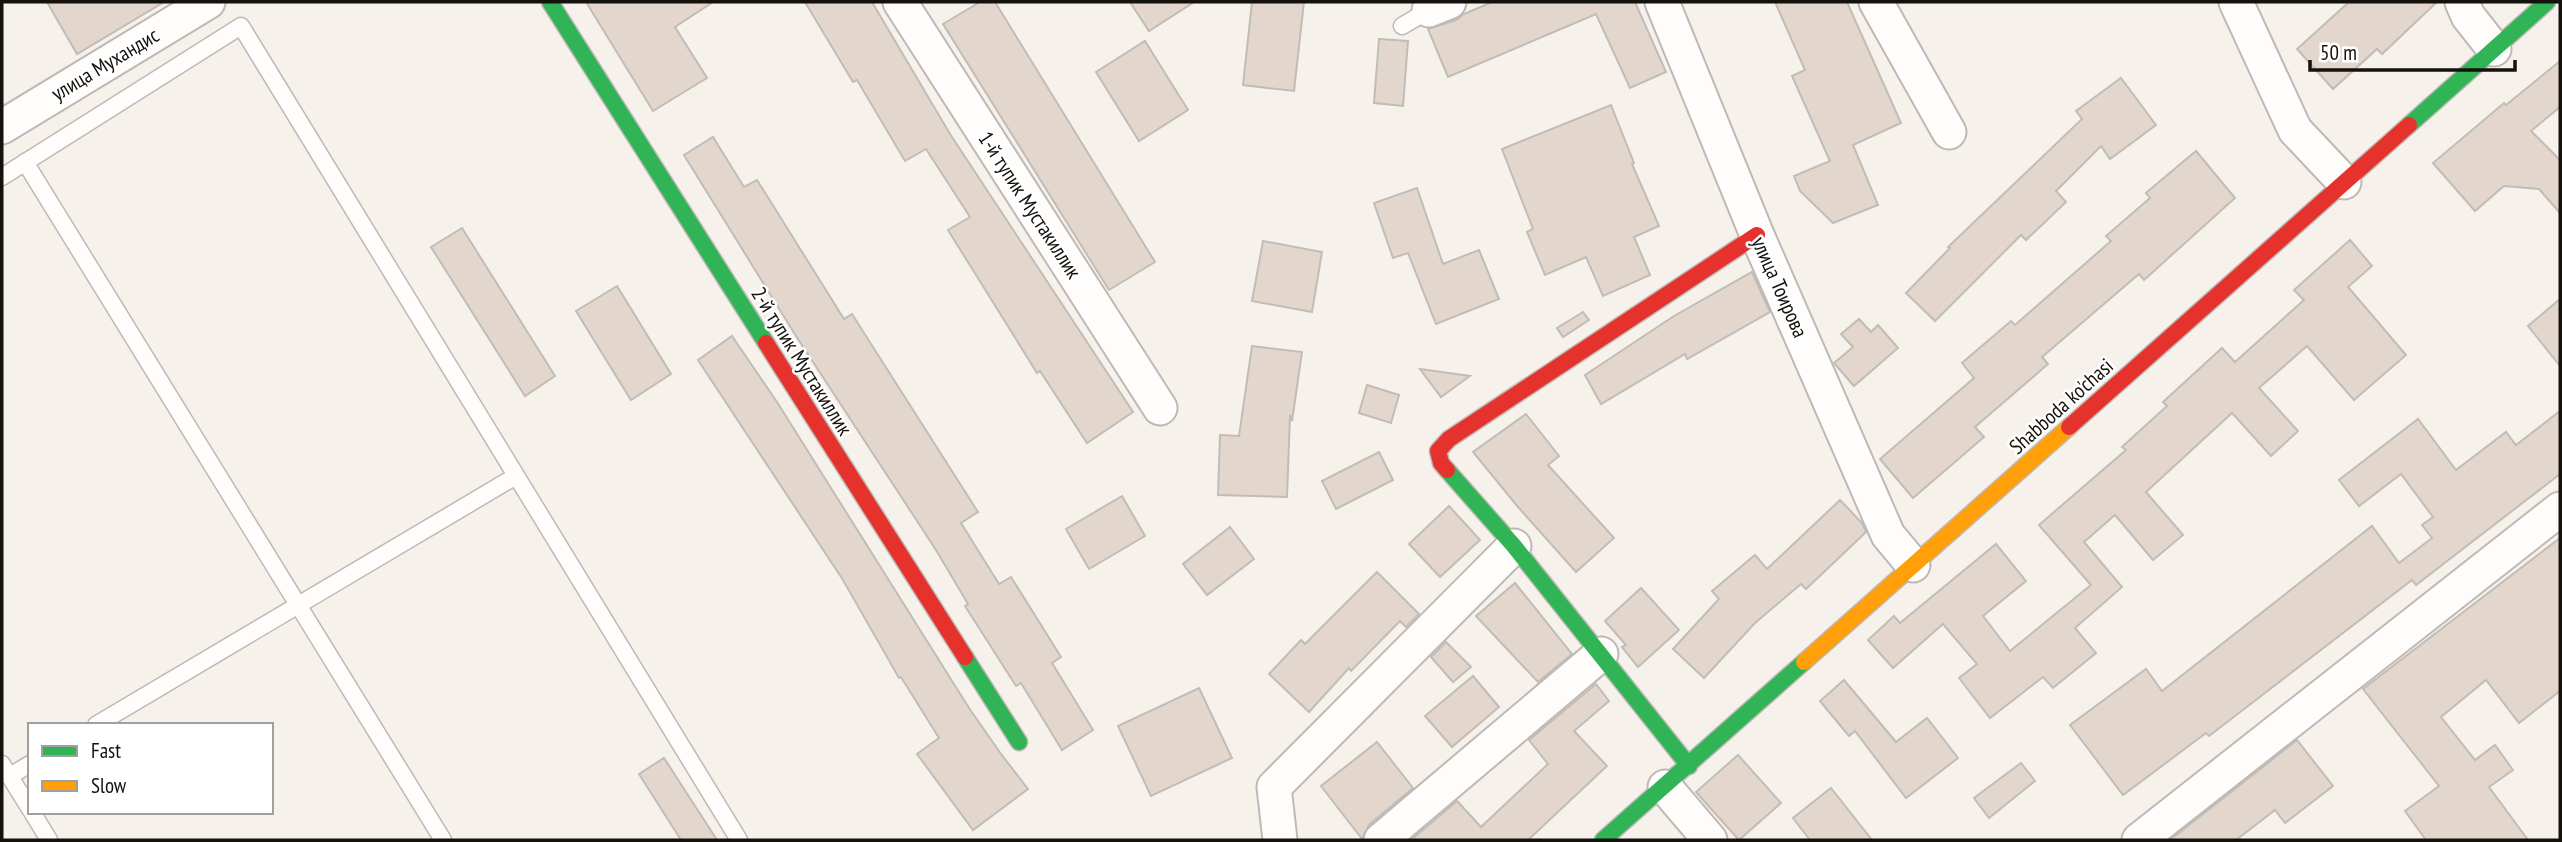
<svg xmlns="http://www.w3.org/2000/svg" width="2562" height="842" viewBox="0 0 2562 842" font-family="'PT Sans Narrow',sans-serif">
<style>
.building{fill:#e3d7cd;stroke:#c1bcb7;stroke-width:2}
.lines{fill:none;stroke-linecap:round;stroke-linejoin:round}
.lane-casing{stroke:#beb9b5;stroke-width:19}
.street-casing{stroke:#beb9b5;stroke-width:37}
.fast-casing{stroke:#beb9b5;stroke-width:19}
.slow-casing{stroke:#beb9b5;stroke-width:19}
.jam-casing{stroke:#beb9b5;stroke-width:19}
.lane{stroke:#fefdfc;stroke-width:16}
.street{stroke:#fefdfc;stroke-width:33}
.fast{stroke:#30b455;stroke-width:16}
.slow{stroke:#ff9f0a;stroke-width:16}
.jam{stroke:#e5322d;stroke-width:16}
.labels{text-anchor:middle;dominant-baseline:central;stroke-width:5;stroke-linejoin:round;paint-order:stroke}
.street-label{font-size:21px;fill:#15110d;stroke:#fff}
</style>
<rect width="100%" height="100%" fill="#f7f1eb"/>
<g class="building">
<polygon points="47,2 164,2 77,54"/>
<polygon points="586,2 713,2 675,27 707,78 653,111"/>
<polygon points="805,2 872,2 950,134 1133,412 1087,443 1040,371 1037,373 948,230 970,217 926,149 905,161 857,80 853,82"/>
<polygon points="980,2 995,2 1155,262 1109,290 943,24"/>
<polygon points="1130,2 1194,2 1149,31"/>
<polygon points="1252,2 1304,2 1294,91 1243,85"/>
<polygon points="1492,2 1635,2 1666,72 1630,88 1596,14 1448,77 1428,29 1456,20 1464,14"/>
<polygon points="1775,2 1847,2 1901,123 1853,145 1878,205 1833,223 1800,191 1794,176 1830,161 1792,76 1805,70"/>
<polygon points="2349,2 2437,2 2382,54 2377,49 2333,89 2297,49"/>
<polygon points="1379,39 1408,41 1403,106 1374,103"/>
<polygon points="1145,41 1188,110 1139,141 1096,72"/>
<polygon points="2560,61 2560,107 2531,131 2560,160 2560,213 2539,189 2504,186 2475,211 2433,163 2504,103 2506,105"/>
<polygon points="2121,78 2156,125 2110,159 2101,146 2056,191 2066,202 2026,240 2021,235 1935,321 1906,293 1950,248 1948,247 2082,119 2076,111"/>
<polygon points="1611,105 1634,163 1632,164 1659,226 1634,237 1650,275 1603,296 1586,257 1545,275 1527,232 1533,229 1502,149"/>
<polygon points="713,137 744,187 757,180 844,319 852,314 978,512 961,523 999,584 1011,577 1061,657 1052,663 1093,730 1062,750 1021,683 1016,686 965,606 968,604 936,550 796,336 684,155"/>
<polygon points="2196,151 2235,198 2144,280 2139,274 2042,357 2048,364 1975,427 1984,437 1913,498 1880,459 1974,378 1962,363 2011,321 2015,325 2111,241 2106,236 2150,198 2146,193"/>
<polygon points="1417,188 1443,264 1479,250 1499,299 1436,324 1408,253 1393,258 1374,203"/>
<polygon points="462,228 555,376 525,396 431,247"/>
<polygon points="2350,240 2372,266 2348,287 2406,355 2354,400 2307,346 2259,388 2298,431 2271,456 2232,413 2146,492 2183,535 2153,560 2115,515 2084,542 2122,587 2075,628 2096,653 2053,688 2043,677 1990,718 1959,678 1977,664 1943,624 1893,668 1868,640 1894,616 1900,623 1996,544 2026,581 1983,616 2010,651 2091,585 2039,525 2126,450 2122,447 2167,406 2163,402 2222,348 2235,362 2304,300 2294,290"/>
<polygon points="1263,241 1322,252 1312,312 1252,301"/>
<polygon points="1752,272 1770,312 1687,359 1685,354 1601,404 1585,375 1674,316"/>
<polygon points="617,286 671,374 631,400 576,311"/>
<polygon points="2560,299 2560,366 2528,326"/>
<polygon points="1583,312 1589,320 1563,337 1557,328"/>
<polygon points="1859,319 1871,332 1878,325 1898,348 1854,386 1834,363 1853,347 1841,334"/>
<polygon points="732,336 777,402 969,708 1001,754 1028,789 973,830 917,754 939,738 901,677 899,678 843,580 698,360"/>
<polygon points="1252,346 1302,352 1292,421 1290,415 1287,497 1218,495 1220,435 1239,436"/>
<polygon points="1420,369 1470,376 1441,397"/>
<polygon points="1367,385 1399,395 1391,423 1359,413"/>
<polygon points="2560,411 2560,474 2416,585 2412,580 2209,736 2206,733 2123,795 2070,725 2146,669 2162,691 2372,526 2399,563 2432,538 2422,525 2433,517 2401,474 2359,506 2339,480 2418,419 2456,470 2506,432 2516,445"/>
<polygon points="1526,414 1559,456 1548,465 1614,538 1576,572 1518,507 1473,452"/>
<polygon points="1379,452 1393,480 1336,509 1322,481"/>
<polygon points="1122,496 1145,536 1089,569 1066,529"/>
<polygon points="1840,500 1862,523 1866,532 1806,589 1801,584 1755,623 1704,678 1673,649 1719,599 1712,591 1755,555 1767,569"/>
<polygon points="1449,506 1480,540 1440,577 1409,544"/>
<polygon points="1230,527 1254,559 1207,595 1183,564"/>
<polygon points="2560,538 2560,691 2519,723 2486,680 2441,717 2475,760 2495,745 2513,770 2489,787 2528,840 2426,840 2405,811 2439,786 2363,689"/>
<polygon points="1377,572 1419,614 1406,627 1400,621 1351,671 1349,668 1309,712 1269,674 1301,640 1305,644"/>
<polygon points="1515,583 1572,654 1538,682 1476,616"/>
<polygon points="1641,588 1679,630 1638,667 1622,647 1626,645 1605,621"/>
<polygon points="1446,642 1471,667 1453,682 1431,657"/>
<polygon points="1473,676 1499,707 1452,747 1425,716"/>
<polygon points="1844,680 1896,742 1927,718 1958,758 1906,798 1855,731 1849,736 1820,701"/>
<polygon points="1596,684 1609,701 1574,731 1607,766 1528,840 1411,840 1457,801 1481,827 1548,764 1529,740"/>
<polygon points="1199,688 1232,758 1151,796 1118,726"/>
<polygon points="2297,740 2333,786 2285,823 2275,810 2236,840 2170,840"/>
<polygon points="1377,742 1413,788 1369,825 1362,839 1321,786"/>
<polygon points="1738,755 1781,803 1739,840 1696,792"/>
<polygon points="664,758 717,840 681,840 639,774"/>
<polygon points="2021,763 2035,781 1989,818 1974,798"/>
<polygon points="1831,788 1872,840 1810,840 1793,818"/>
</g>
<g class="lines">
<g class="lane-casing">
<g id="lane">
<polyline points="1402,26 1429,10 1428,5"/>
<polyline points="25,162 443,840"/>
<polyline points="2,177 241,26 739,840"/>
<polyline points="96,725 516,476"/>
<polyline points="2,764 30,809"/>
<polyline points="10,776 30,764"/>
<polyline points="32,812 49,840"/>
</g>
</g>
<g class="street-casing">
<g id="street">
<polyline points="900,2 1160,408"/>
<polyline points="1662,2 1757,235 1888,535 1913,565"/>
<polyline points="1876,2 1949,132"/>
<polyline points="2236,2 2295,130 2344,182"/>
<polyline points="2462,2 2468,16 2494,49"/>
<polyline points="1429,10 1449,2"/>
<polyline points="2,127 208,2"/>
<polyline points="1665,787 1710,840"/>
<polyline points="1280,840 1274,787 1514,546"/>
<polyline points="1381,840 1601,654"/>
<polyline points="2139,840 2560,509"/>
</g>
</g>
<g class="fast-casing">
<g id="fast">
<polyline points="550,2 766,343"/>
<polyline points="2409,125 2547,2"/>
<polyline points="1447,470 1514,546 1689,766"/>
<polyline points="965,657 1019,742"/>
<polyline points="1603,840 1804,662"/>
</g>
</g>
<g class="slow-casing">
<polyline id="slow" points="1804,662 2069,427"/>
</g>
<g class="jam-casing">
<g id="jam">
<polyline points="766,343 965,657"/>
<polyline points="2069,427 2409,125"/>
<polyline points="1447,470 1441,463 1438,451 1449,439 1757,235"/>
</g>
</g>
<use href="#lane" class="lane"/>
<use href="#street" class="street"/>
<use href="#fast" class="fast"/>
<use href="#slow" class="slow"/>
<use href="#jam" class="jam"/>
</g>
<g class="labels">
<g class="street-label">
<text transform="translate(105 64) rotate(-31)">улица Мухандис</text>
<text transform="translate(1030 205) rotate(57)">1-й тупик Мустакиллик</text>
<text transform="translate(1780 287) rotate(66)">улица Тоирова</text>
<text transform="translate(802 361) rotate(58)">2-й тупик Мустакиллик</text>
<text transform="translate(2061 406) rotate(-42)">Shabboda ko'chasi</text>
</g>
</g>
<rect width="2562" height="842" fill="none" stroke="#15110d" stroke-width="7"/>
<rect x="28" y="723" width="245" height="91" fill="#ffffff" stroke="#a1a09e" stroke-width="2"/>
<rect x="42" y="746" width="35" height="10" fill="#30b455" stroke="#a1a09e" stroke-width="2"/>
<text x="91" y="758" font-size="21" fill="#15110d">Fast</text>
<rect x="42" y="781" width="35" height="10" fill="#ff9f0a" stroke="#a1a09e" stroke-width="2"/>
<text x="91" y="793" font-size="21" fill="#15110d">Slow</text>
<path d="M2310 60v10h205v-10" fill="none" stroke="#15110d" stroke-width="3.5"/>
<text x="2320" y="60" font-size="21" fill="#15110d" stroke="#ffffff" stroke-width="5" paint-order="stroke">50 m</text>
</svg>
